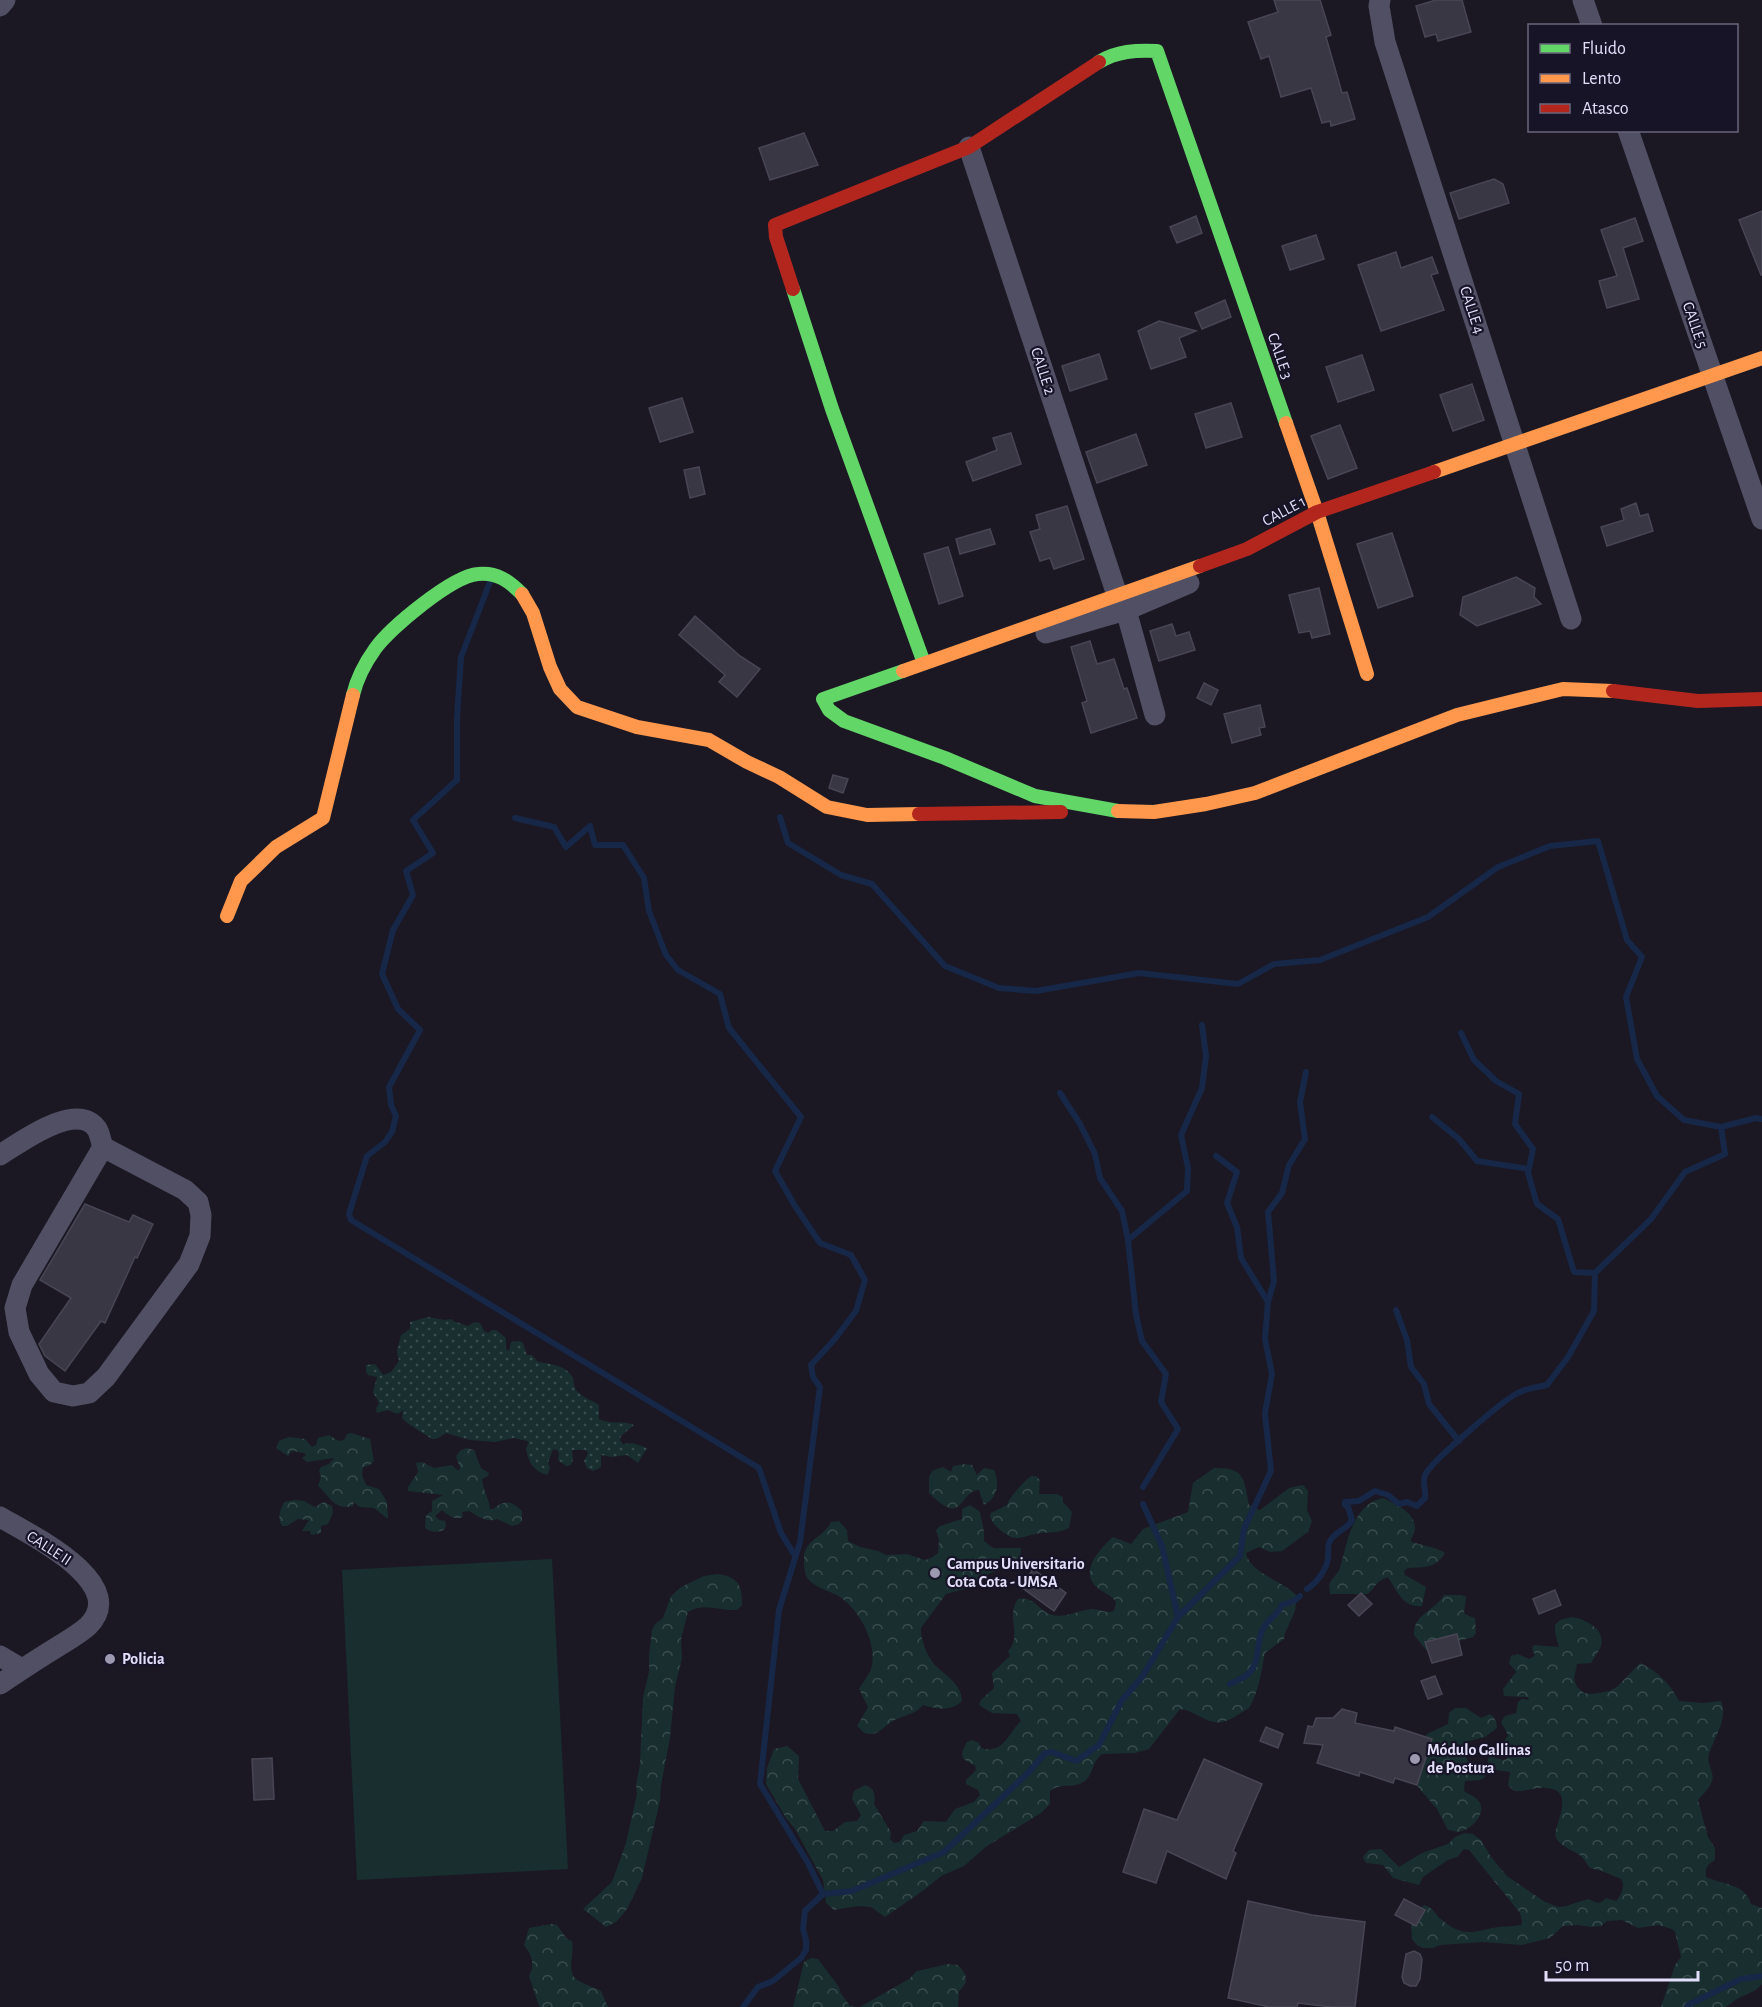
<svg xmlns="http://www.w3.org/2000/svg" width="1762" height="2007" viewBox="0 0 1762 2007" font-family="'Alegreya Sans',sans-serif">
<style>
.grass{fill:url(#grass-dots)}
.forest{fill:url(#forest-crowns)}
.garden{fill:#182e2f}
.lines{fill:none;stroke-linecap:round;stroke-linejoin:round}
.stream{stroke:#162747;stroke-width:6}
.building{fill:#3a3745;stroke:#484555;stroke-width:1.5}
.street{stroke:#514f63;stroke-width:21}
.fast{stroke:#63d668;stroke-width:14}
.slow{stroke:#ff974d;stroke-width:14}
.jam{stroke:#b3261e;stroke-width:14}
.poi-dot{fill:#9d99b0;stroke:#181428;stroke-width:2}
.labels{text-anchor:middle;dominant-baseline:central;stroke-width:4.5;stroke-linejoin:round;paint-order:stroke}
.street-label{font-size:16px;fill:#e3dffb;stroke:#181428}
.poi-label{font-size:16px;font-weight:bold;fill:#e3dffb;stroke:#181428;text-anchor:start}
</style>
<defs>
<pattern id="grass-dots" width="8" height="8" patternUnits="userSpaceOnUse" patternTransform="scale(1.5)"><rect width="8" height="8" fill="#182e2f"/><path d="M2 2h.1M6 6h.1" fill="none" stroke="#394c4e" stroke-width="1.8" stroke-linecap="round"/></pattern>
<pattern id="forest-crowns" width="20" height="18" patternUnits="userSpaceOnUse" patternTransform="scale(1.5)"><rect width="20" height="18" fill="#182e2f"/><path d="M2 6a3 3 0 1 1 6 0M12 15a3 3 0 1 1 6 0" fill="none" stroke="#394c4e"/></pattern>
</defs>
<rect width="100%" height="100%" fill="#1b1824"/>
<path class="grass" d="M428,1317L445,1320L452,1319L453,1321L468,1326L475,1322L480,1323L484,1331L488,1333L492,1330H496L506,1338V1349L509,1351L511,1342L520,1341L523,1343L527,1355H532L538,1362C550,1364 568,1365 573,1379C575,1384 573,1388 578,1392C584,1399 592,1400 599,1405V1419C610,1425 623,1420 634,1425L621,1436L620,1440L623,1444L633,1443L647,1448L638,1463L627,1455L612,1457L601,1455V1467L593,1471L587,1468L584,1461L588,1453L586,1450H572L573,1460L571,1465L566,1466L558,1460L559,1453L557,1450L553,1449L548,1463L550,1468L547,1475C533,1471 528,1462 526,1448L529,1443L527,1441L514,1438L495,1442L470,1440L446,1433L436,1439H432L407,1423L402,1418L403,1410L398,1414L388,1410L377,1413L376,1409L379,1403L373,1392L377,1377L368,1375L366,1372V1365L375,1364L383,1375L391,1372L399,1361L397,1352L401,1335L410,1329V1322Z"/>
<g class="forest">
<path d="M351,1433L370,1439L374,1461L370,1465L363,1467L362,1475L366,1485L379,1489L387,1502L388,1519L374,1508L360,1507L354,1502L353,1506C334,1511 329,1495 318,1486L321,1477L319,1471L321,1467L329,1464L334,1458L307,1462L302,1458L306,1455L304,1453L292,1451L288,1456L276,1448L279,1441L289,1437L305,1439L312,1447L316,1445L318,1438L329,1435L339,1441L344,1440L347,1434Z"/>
<path d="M467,1448L474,1450L481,1468L489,1473L488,1476L482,1479C483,1490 489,1498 490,1509H493C504,1500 511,1500 522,1511V1521L519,1524L512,1526L497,1519C487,1523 477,1516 469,1511L462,1512L463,1517C454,1521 448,1515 442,1510L435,1516L439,1520L445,1521L446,1526L444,1530C437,1532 431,1533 425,1528L426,1515L432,1511V1501L443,1495L408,1491V1487L418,1472L416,1463L422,1462L434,1468L451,1465L459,1471L460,1468L456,1456L461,1450Z"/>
<path d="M964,1464L972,1465L977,1475L984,1468L994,1470C1000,1484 998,1497 984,1505L979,1490C958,1491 965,1529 929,1493V1477L932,1471L943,1467L951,1472L953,1466Z"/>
<path d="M1214,1468C1246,1467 1244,1480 1249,1505L1260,1510L1289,1488L1303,1485L1308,1491L1307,1510L1312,1521L1308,1532L1282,1551L1270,1552L1259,1547L1246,1553C1249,1573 1284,1581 1297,1596L1295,1611L1285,1633L1284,1639L1265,1653C1261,1672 1259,1692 1249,1708C1240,1713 1232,1720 1222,1722C1207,1725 1195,1710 1180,1709L1149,1749L1135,1753L1102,1754C1091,1762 1094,1776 1083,1782C1072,1789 1061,1782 1050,1791V1804L1041,1813L987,1846L964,1866L941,1876L924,1890L885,1917L871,1907L858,1906L834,1910L826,1903L823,1880L795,1829L786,1818L766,1784L767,1768L774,1749L787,1746L799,1756L798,1779L825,1831H833L845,1822L857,1821L861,1815L852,1799L854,1791L865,1785C874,1788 876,1795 874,1804L891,1832L890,1839L894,1843L900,1842L904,1835L917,1831L924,1821L946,1822L955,1809L974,1802L980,1795L978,1790L966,1784V1780L976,1770L975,1765C960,1759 959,1756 967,1742L972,1740L979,1743L981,1748C1004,1755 1008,1733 1021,1721L1017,1714L992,1713L979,1705L981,1700L994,1688L992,1673L1010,1656L1008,1651C1023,1634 1005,1618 1018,1599C1035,1596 1038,1611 1052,1615C1066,1618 1077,1611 1091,1609C1099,1608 1105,1614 1114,1611L1116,1602C1110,1593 1099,1592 1093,1583C1082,1567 1102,1547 1113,1537L1131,1544L1143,1529L1188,1512L1193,1483Z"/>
<path d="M1031,1476H1036L1040,1480L1039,1494H1057L1063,1497V1502L1072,1512L1069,1528C1060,1533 1051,1532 1041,1533C1019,1536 1017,1545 998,1528C994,1524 992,1522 990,1516L991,1513L1007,1505C1009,1498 1025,1480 1031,1476Z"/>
<path d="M1383,1498C1395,1504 1415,1512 1415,1528C1415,1534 1411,1536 1411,1542C1422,1545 1436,1547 1445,1553C1436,1569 1423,1567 1408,1568L1404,1571L1405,1575L1426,1587L1422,1606C1403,1608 1397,1591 1388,1577C1373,1582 1377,1588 1367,1594H1330L1329,1584C1332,1579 1338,1573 1340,1568C1347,1544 1352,1504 1383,1498Z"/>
<path d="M294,1500L304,1501L315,1507L324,1502L332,1506L333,1513L328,1524L321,1526V1533L311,1535L310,1531H302L309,1520L298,1519L287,1526H282C277,1518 280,1510 284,1502Z"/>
<path d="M970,1505L980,1512L984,1532V1541L993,1548H1021L1020,1561L988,1574L972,1587L946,1594L921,1628C920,1638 927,1656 934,1664C945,1676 961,1682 962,1701C951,1712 936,1709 923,1705C915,1715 903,1715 893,1721C885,1725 879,1735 869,1734C863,1734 861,1729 857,1726L868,1707L859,1689C863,1682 871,1673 872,1665C876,1641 860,1611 840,1597C831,1591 815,1588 808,1579C804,1573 804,1565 804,1557C805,1540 825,1536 831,1522L839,1521L847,1530L848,1541L860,1547L878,1551L886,1555L907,1554L925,1560L931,1558L938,1553L939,1540L936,1530L940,1526L962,1519V1509Z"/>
<path d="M718,1574C739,1577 742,1586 742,1605L737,1610C720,1611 704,1602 688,1612L681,1639L682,1658L675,1687L670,1738L661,1785L660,1801L642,1878L627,1909L616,1922L606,1927L583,1909L612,1882L626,1843L637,1794L636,1785L640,1764L643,1697L649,1672V1655L652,1630L655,1624L663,1618L671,1596L681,1587L704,1576Z"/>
<path d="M1444,1595H1462L1466,1597L1464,1612L1466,1615L1475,1618L1476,1633L1473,1637L1455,1642L1434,1652L1426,1650L1414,1635C1413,1614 1434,1612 1444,1595Z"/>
<path d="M1572,1617C1585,1619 1606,1629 1601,1646C1599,1651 1594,1658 1591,1663L1577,1664L1574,1679L1577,1687L1584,1693L1592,1694L1610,1691L1618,1686L1640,1663C1658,1671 1670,1684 1679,1701L1703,1703L1721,1701C1728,1720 1715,1735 1709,1754C1706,1764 1715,1772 1712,1781C1710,1788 1703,1794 1698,1800L1708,1837L1715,1848V1860C1707,1865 1705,1868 1706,1877C1723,1885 1745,1883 1751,1904L1762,1908V1984C1754,1994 1743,1994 1734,2001C1731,2003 1728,2006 1725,2007H1661L1675,1965L1681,1957L1675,1932L1672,1929L1658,1925L1638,1928L1622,1920L1607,1921L1601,1926L1591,1927L1578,1925L1563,1926L1550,1938L1522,1945L1483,1942L1440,1945L1433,1948H1423L1417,1945L1412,1939L1411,1924L1414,1913L1424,1905C1433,1907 1435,1915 1442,1920C1461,1936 1471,1933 1492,1928C1501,1926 1511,1927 1521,1925L1522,1921L1520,1913L1469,1850L1464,1849L1457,1857L1448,1860L1423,1877L1419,1885L1393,1878L1383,1865L1366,1863L1363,1857L1369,1850L1381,1849L1399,1867L1422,1853L1448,1844L1455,1837L1465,1833L1473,1834L1481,1840L1491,1857L1507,1876L1545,1902L1559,1907L1566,1906L1588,1899C1596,1902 1599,1906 1606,1898L1616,1901C1621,1896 1626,1885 1621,1879L1602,1871L1590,1868C1587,1865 1585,1860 1582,1857C1574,1850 1562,1848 1556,1838C1551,1829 1579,1789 1546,1788C1535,1787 1525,1792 1514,1791L1508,1785L1510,1772L1489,1769L1488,1761L1489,1756L1503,1760L1507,1759V1755L1502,1745L1508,1735L1501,1722L1505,1716L1516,1713L1518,1702L1522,1699L1529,1700L1528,1697L1504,1696L1503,1689L1516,1672L1509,1663L1511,1656L1518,1654L1529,1659L1535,1656L1532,1648L1534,1645L1559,1647L1555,1632V1625L1560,1620Z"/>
<path d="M1455,1708H1466L1481,1718L1490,1714C1495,1717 1497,1723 1497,1728L1485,1737L1469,1741L1465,1756L1468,1761L1481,1765L1486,1771L1485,1777L1480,1780L1465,1781L1464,1791C1470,1795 1477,1797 1480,1803C1486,1815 1470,1831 1458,1832C1458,1832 1449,1830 1448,1830L1437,1809L1418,1787L1416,1781L1423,1741L1427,1734L1448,1724L1449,1713Z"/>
<path d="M552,1924L557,1925L567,1939L572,1941C575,1954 565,1974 579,1981C586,1985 594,1987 601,1991L608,2007H540L538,2003L529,1976L532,1969V1960L530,1954L524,1945L529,1928Z"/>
<polygon points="811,1958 818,1959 839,1987 840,1992 850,2006 856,2007 793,2007 804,1962"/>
<path d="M948,1964L958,1965C967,1974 970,1982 959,1991L958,2007H860L909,1979L917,1971Z"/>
</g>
<polygon class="garden" points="552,1559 568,1869 357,1880 342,1570"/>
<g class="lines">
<g class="stream">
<polyline points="490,582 461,657 457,718 457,780 413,820 433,853 406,871 413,895 393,930 382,974 398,1009 420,1030 389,1087 391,1105 396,1116 392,1132 385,1142 367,1156 349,1214 351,1220 759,1468 781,1533 795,1556"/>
<path d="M780,817L788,843L841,875L872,884L945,966L999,988L1036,991L1139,973L1238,984L1274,964L1320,960L1428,917L1498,867L1550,846L1598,841L1627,940L1642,957L1626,997L1637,1059L1657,1096L1684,1120L1721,1127L1725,1154L1685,1172L1651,1219L1595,1273L1594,1311L1568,1357L1547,1385C1538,1387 1528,1388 1520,1392C1506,1397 1430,1463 1425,1475C1422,1482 1426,1490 1425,1498L1417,1506L1407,1502L1399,1504L1388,1495L1375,1491L1359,1501L1345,1502V1505L1348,1507L1352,1520C1347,1530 1333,1532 1329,1543C1327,1548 1329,1553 1328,1558C1327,1569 1316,1584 1307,1589"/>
<polyline points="515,818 554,827 566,847 590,826 595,845 623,845 644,878 649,911 666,955 678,970 720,994 729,1028 801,1117 775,1171 795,1206 820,1243 851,1255 865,1280 856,1311 834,1340 811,1365 813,1377 820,1387 800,1542 779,1610 760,1784 808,1863 823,1894"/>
<polyline points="1461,1033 1474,1060 1496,1081 1519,1094 1515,1124 1533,1149 1528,1173 1537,1204 1558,1219 1574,1272 1595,1273"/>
<polyline points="1060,1093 1080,1124 1095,1154 1100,1178 1122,1211 1128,1240 1136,1315 1142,1341 1166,1374 1161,1402 1178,1429 1143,1487"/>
<polyline points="1432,1117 1459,1139 1477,1161 1529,1169"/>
<polyline points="1721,1127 1756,1118 1762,1119"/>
<polyline points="1216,1156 1237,1172 1227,1203 1237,1227 1241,1258 1268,1302"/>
<polyline points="1128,1240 1187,1191 1188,1168 1181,1135 1202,1088 1206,1056 1202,1025"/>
<polyline points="1396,1310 1407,1340 1411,1367 1424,1384 1429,1404 1459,1441"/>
<polyline points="1143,1504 1162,1546 1178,1617"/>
<path d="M1230,1684C1236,1680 1246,1678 1250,1672C1261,1660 1255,1641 1264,1627C1269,1618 1278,1615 1282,1605L1294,1601L1300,1596"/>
<polyline points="743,2007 758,1987 773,1981 801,1958 806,1950 806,1940 803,1929 805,1911 823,1894 852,1891 944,1852 1028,1773 1045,1753 1052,1752 1076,1761 1099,1745 1122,1700 1142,1677 1178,1617 1240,1556 1244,1529 1271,1471 1265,1413 1272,1374 1265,1339 1268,1302 1274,1281 1268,1212 1282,1193 1289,1165 1305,1139 1300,1102 1306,1072"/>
<polyline points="1687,2007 1688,2005 1741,1979 1762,1976"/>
</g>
</g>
<g class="building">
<polygon points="1274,0 1320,0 1331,35 1326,37 1342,93 1347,92 1355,119 1331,126 1330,121 1322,123 1311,88 1281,97 1269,56 1261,59 1248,22 1278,12"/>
<polygon points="1436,0 1462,0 1471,32 1438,41 1436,34 1425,37 1416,6"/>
<polygon points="804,133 818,165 770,180 759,148"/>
<polygon points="1494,179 1503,184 1509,203 1459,219 1450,193"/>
<polygon points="1762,211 1762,275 1761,275 1739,220"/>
<polygon points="1196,216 1202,233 1177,243 1170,227"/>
<polygon points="1635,218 1643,241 1623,248 1639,299 1607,308 1599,281 1617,276 1601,230"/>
<polygon points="1316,235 1324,259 1290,270 1282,246"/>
<polygon points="1396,252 1401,268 1432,257 1438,273 1431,275 1444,310 1381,331 1358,265"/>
<polygon points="1225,300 1231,317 1202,329 1195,313"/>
<polygon points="1159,321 1196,331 1179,338 1186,357 1151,369 1138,331"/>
<polygon points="1099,354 1107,379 1070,391 1062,366"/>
<polygon points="1362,355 1374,390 1338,402 1326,367"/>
<polygon points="1472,384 1484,420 1453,431 1440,395"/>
<polygon points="682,398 693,432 660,442 649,408"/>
<polygon points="1231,403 1242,437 1206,448 1195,414"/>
<polygon points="1340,425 1357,468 1328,479 1311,436"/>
<polygon points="1011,433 1021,464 973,481 966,462 997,450 993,438"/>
<polygon points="1136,434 1147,465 1097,483 1086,452"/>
<polygon points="699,467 705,494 690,498 684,470"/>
<polygon points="1636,503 1640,516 1648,514 1653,531 1607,546 1601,527 1624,520 1621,509"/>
<polygon points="1067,506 1084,559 1054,569 1050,558 1040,561 1030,532 1040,529 1036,515"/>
<polygon points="990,529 995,544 960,554 956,539"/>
<polygon points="1392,533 1413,596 1378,608 1357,544"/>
<polygon points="948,547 963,596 939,604 924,554"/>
<polygon points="1516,577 1535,588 1534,597 1541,604 1477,626 1460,615 1463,597"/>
<polygon points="1319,588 1330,634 1312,638 1310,631 1299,633 1289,595"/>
<polygon points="695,616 740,656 760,669 737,697 719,682 725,675 679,635"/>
<polygon points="1172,624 1176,636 1189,632 1195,650 1159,661 1150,631"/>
<polygon points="1090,641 1097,664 1114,659 1124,689 1127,688 1137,718 1091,733 1082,703 1087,701 1071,647"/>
<polygon points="1204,683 1218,690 1211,705 1197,698"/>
<polygon points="1260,705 1265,727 1259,728 1261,735 1232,743 1224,714"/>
<polygon points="833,775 848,779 843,793 829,788"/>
<polygon points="85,1204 129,1222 133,1215 153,1224 137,1258 135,1257 105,1323 101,1321 65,1371 45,1356 39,1344 71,1298 40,1280"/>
<polygon points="1033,1569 1066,1593 1054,1611 1021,1587"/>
<polygon points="1555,1590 1561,1605 1539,1614 1533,1599"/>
<polygon points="1361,1593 1372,1604 1359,1616 1348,1605"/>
<polygon points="1457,1634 1462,1655 1432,1663 1425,1642"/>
<polygon points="1435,1676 1442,1694 1428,1699 1421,1681"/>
<polygon points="1342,1709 1357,1713 1355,1723 1394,1731 1395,1727 1432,1739 1417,1785 1395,1778 1393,1783 1360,1772 1359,1776 1317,1763 1323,1745 1304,1743 1308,1726 1313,1727 1316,1718 1333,1718"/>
<polygon points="1266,1727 1283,1734 1278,1748 1260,1741"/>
<polygon points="272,1758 274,1799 254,1800 252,1759"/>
<polygon points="1204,1759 1262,1784 1233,1851 1236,1853 1226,1879 1167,1851 1156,1883 1123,1872 1144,1809 1177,1820"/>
<polygon points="1404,1899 1425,1910 1416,1926 1395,1915"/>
<polygon points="1248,1901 1312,1915 1365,1922 1355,2007 1331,2007 1298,2003 1297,2007 1269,2007 1228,1998"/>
<polygon points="1414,1951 1420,1954 1422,1959 1420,1979 1416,1986 1410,1986 1404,1983 1402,1977 1406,1954"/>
</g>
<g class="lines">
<g class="street">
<polyline points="1380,0 1379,6 1385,42 1571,619"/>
<polyline points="1583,0 1592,26"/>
<polyline points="0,6 5,0"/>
<polyline points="1628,130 1762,519"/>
<polyline points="969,147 1117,595"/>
<polyline points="1126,610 1155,715"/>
<polyline points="1046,633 1126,610 1189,583"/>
<polygon points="103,1147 185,1190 198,1202 201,1215 200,1236 189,1264 106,1377 89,1393 73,1396 54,1392 39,1374 19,1332 15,1308 22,1285"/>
<path d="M0,1155C21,1142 77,1100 97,1129C100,1134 101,1142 103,1147"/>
<path d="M0,1517C27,1533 132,1583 88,1626C78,1635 65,1642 54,1649C36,1660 18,1672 0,1684"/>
<polyline points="0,1656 22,1669"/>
</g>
<g class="fast">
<path d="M1099,62C1117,51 1136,50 1157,51L1286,423"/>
<polyline points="793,289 832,409 924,663"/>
<polyline points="903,671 823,699 829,710 844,721 945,758 1035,796 1118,811"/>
<path d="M353,695C357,678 365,663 375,649C390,628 452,576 478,574C497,572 509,581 522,594"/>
</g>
<g class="slow">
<polyline points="1286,423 1317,512 1367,674"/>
<polyline points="1434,472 1762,358"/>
<polyline points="522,594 533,613 550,667 560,689 577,707 637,727 709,740 747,762 779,777 827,807 867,815 919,814"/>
<polyline points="903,671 1200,566"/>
<polyline points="1118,811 1154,812 1206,804 1255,793 1457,715 1563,689 1613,691"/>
<polyline points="227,916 241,881 276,847 323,818 353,695"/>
</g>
<g class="jam">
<polyline points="793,289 776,237 775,225 969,147 1099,62"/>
<polyline points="1200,566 1247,549 1317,512 1434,472"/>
<polyline points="1613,691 1698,701 1762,699"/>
<polyline points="919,814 1061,812"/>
</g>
</g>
<g class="poi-dot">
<circle cx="935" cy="1573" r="6"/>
<circle cx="110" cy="1659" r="6"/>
<circle cx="1415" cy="1759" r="6"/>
</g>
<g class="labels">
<g class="street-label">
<text transform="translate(1472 310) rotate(72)">CALLE 4</text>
<text transform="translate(1695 325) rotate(71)">CALLE 5</text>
<text transform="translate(1280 356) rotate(71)">CALLE 3</text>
<text transform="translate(1043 371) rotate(72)">CALLE 2</text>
<text transform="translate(1284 511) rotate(-28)">CALLE 1</text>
<text transform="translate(49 1548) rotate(33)">CALLE II</text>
</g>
<g class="poi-label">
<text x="947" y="1564">Campus Universitario<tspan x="947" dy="18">Cota Cota - UMSA</tspan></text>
<text x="122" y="1659">Policia</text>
<text x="1427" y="1750">Módulo Gallinas<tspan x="1427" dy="18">de Postura</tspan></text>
</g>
</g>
<rect x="1528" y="24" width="210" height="108" fill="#181428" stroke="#69657c" stroke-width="1.5"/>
<rect x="1540" y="44" width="30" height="9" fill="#63d668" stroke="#69657c" stroke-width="1.5"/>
<text x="1582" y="54" font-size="18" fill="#e3dffb">Fluido</text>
<rect x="1540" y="74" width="30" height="9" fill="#ff974d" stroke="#69657c" stroke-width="1.5"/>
<text x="1582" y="84" font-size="18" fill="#e3dffb">Lento</text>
<rect x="1540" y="104" width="30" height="9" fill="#b3261e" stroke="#69657c" stroke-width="1.5"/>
<text x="1582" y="114" font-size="18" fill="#e3dffb">Atasco</text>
<path d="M1546 1971v9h152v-9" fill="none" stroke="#e3dffb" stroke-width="3"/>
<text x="1555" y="1971" font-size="18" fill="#e3dffb" stroke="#181428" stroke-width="4.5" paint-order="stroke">50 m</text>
</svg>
